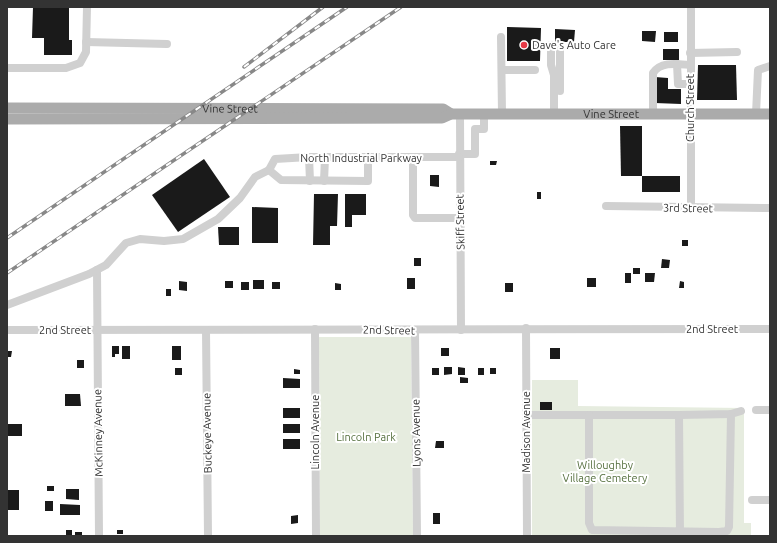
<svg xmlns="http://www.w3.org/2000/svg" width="777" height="543" viewBox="0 0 777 543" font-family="Ubuntu,sans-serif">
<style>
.green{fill:#e6ecdf}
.building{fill:#1a1a1a}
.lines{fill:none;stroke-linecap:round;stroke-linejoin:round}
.minor{stroke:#d0d0d0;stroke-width:8}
.major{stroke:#ababab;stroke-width:11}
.rail-casing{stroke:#888;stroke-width:3.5}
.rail{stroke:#fff;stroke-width:2;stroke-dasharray:6;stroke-linecap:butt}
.poi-dot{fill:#e63946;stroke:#fff;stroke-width:1.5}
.labels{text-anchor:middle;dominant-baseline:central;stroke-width:4;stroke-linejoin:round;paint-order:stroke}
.poi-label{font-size:11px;fill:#333;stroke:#fff;text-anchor:start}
.street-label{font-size:11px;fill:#333;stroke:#fff}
.park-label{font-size:11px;fill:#56703f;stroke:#fff}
</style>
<rect width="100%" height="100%" fill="#fff"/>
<g class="green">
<polygon points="319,337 411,337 413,536 320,536"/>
<polygon points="532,380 578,380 578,406 744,408 744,523 751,523 751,536 532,536"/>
</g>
<g class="building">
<polygon points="33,7 69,7 69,40 72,40 72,55 44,55 44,38 32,38"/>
<polygon points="507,27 541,28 540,61 507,61"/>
<polygon points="555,29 575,30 574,42 555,42"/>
<polygon points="642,31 656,31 655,42 642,41"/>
<rect x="664" y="32" width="14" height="10"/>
<rect x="663" y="49" width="16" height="11"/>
<polygon points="698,65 736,65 737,100 697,100"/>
<polygon points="655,77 668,78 668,89 681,89 681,104 655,103"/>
<polygon points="620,126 642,126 642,176 621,176"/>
<polygon points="204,159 230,197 178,232 152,195"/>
<polygon points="490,161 497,161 496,165 490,165"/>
<polygon points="430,175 439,175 439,187 430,186"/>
<rect x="642" y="176" width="38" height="16"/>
<rect x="537" y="192" width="4" height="7"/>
<polygon points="314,194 338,194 337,226 330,226 330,245 313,245"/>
<polygon points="345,194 366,194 366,215 352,215 352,227 345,227"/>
<polygon points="252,207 278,208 278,243 252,243"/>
<polygon points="218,227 239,227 239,245 219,245"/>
<rect x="682" y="240" width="6" height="6"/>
<rect x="414" y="258" width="7" height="8"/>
<polygon points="662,259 670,260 669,268 661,268"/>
<rect x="633" y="268" width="7" height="6"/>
<rect x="625" y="273" width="6" height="10"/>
<polygon points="645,273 655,273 654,282 645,282"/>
<rect x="407" y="278" width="8" height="11"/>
<rect x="587" y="278" width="9" height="9"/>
<rect x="253" y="280" width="11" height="9"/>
<polygon points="179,281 187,282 187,291 179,290"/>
<rect x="225" y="281" width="8" height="7"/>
<polygon points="680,281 684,282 684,288 679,288"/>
<rect x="241" y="282" width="8" height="8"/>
<rect x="272" y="282" width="8" height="7"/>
<polygon points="335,283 341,284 341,290 335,290"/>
<rect x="505" y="283" width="8" height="9"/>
<rect x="166" y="289" width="5" height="7"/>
<polygon points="112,346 119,346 119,354 115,354 115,357 112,357"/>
<rect x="122" y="346" width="8" height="13"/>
<rect x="172" y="346" width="9" height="14"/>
<rect x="441" y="348" width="8" height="8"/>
<rect x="550" y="348" width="10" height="11"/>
<polygon points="7,351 12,351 11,357 7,357"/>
<rect x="77" y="360" width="7" height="8"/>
<polygon points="444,367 452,367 452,374 444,375"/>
<polygon points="458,367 465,368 465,375 458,375"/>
<rect x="175" y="368" width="7" height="7"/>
<rect x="432" y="368" width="7" height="7"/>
<rect x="478" y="368" width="6" height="7"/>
<rect x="490" y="368" width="6" height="6"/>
<polygon points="294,369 300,370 300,374 294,374"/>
<polygon points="460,377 468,378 468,383 460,383"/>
<polygon points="283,378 300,379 300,388 283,388"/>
<polygon points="65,394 80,394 81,406 65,406"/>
<rect x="540" y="402" width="12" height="8"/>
<rect x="283" y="408" width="17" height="10"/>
<rect x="8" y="424" width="14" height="12"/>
<rect x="283" y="424" width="17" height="9"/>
<rect x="283" y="439" width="17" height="10"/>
<polygon points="436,441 444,441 444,448 435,448"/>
<rect x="47" y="486" width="7" height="5"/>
<polygon points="66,489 79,489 79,500 66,499"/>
<rect x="8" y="490" width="11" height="20"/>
<rect x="45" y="501" width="8" height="10"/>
<polygon points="60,504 80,505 80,515 60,515"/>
<rect x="433" y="513" width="7" height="11"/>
<polygon points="298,515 298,523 291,524 291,516"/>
<rect x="66" y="530" width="6" height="6"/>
<rect x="117" y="530" width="6" height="4"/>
<rect x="75" y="532" width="7" height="4"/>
</g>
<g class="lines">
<g class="minor">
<polyline points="691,7 691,208"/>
<polyline points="501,37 502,114"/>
<polyline points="86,42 167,44"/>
<polyline points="551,45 551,65 554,75 554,114"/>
<polyline points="690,53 737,52"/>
<polyline points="677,64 678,84 690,84"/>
<polyline points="7,68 66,68 80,63 86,52 87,7"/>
<polyline points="502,70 535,70"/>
<polyline points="560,91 560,45"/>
<polyline points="460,114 461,330"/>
<path d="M653,114V73C661,61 677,64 690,65"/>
<polyline points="756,114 758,70 770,66"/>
<polyline points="459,154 475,154 475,129 484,129 484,114"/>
<polyline points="309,157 310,181"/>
<polyline points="413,158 413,215 415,218 460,218"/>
<polyline points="269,170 275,159 309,157 459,157"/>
<polyline points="269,170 281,180 368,181 368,158"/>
<polyline points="324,181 325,158"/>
<polyline points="606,206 770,208"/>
<polyline points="97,270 99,536"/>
<polyline points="7,305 89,274 106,265 126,243 140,239 164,241 183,239 218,219 240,198 255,177 269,170"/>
<polyline points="526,328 527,536"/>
<polyline points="315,329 316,536"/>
<polyline points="7,330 770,329"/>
<polyline points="206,330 208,536"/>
<polyline points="415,330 417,536"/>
<polyline points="756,410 770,410"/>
<polyline points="526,415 679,415 731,414 741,411"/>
<polyline points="589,415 589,523 592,530 719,532 727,531 729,527 731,414"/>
<polyline points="679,415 680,535"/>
<polyline points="752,500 770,500"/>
</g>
<g class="major">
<path id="s1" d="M7,108L443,109L451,114"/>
<path id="s2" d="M7,119L442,118L451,114H770"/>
</g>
<g class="rail-casing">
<g id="rail">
<polyline points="244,67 323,7"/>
<polyline points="7,238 347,7"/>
<polyline points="7,273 401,7"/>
</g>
</g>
<use href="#rail" class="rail"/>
</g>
<circle class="poi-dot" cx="524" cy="45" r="4"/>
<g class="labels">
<g class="poi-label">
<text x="532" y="45">Dave's Auto Care</text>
</g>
<g class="street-label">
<text stroke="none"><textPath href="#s1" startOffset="223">Vine Street</textPath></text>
<text transform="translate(690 108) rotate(-90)">Church Street</text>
<text stroke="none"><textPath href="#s2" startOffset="605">Vine Street</textPath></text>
<text x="361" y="158">North Industrial Parkway</text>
<text transform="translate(688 208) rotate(1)">3rd Street</text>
<text transform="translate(460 222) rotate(-91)">Skiff Street</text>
<text x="712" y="329">2nd Street</text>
<text x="65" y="330">2nd Street</text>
<text transform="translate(389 330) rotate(1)">2nd Street</text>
<text transform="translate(315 432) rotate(-90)">Lincoln Avenue</text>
<text transform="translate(526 432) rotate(-90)">Madison Avenue</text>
<text transform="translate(98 433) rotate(-91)">McKinney Avenue</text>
<text transform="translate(207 433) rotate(-91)">Buckeye Avenue</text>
<text transform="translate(416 433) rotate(-91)">Lyons Avenue</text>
</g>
<g class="park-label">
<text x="366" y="437">Lincoln Park</text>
<text x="605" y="465">Willoughby<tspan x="605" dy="13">Village Cemetery</tspan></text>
</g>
</g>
<rect width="777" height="543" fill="none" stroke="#333333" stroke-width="16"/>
</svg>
